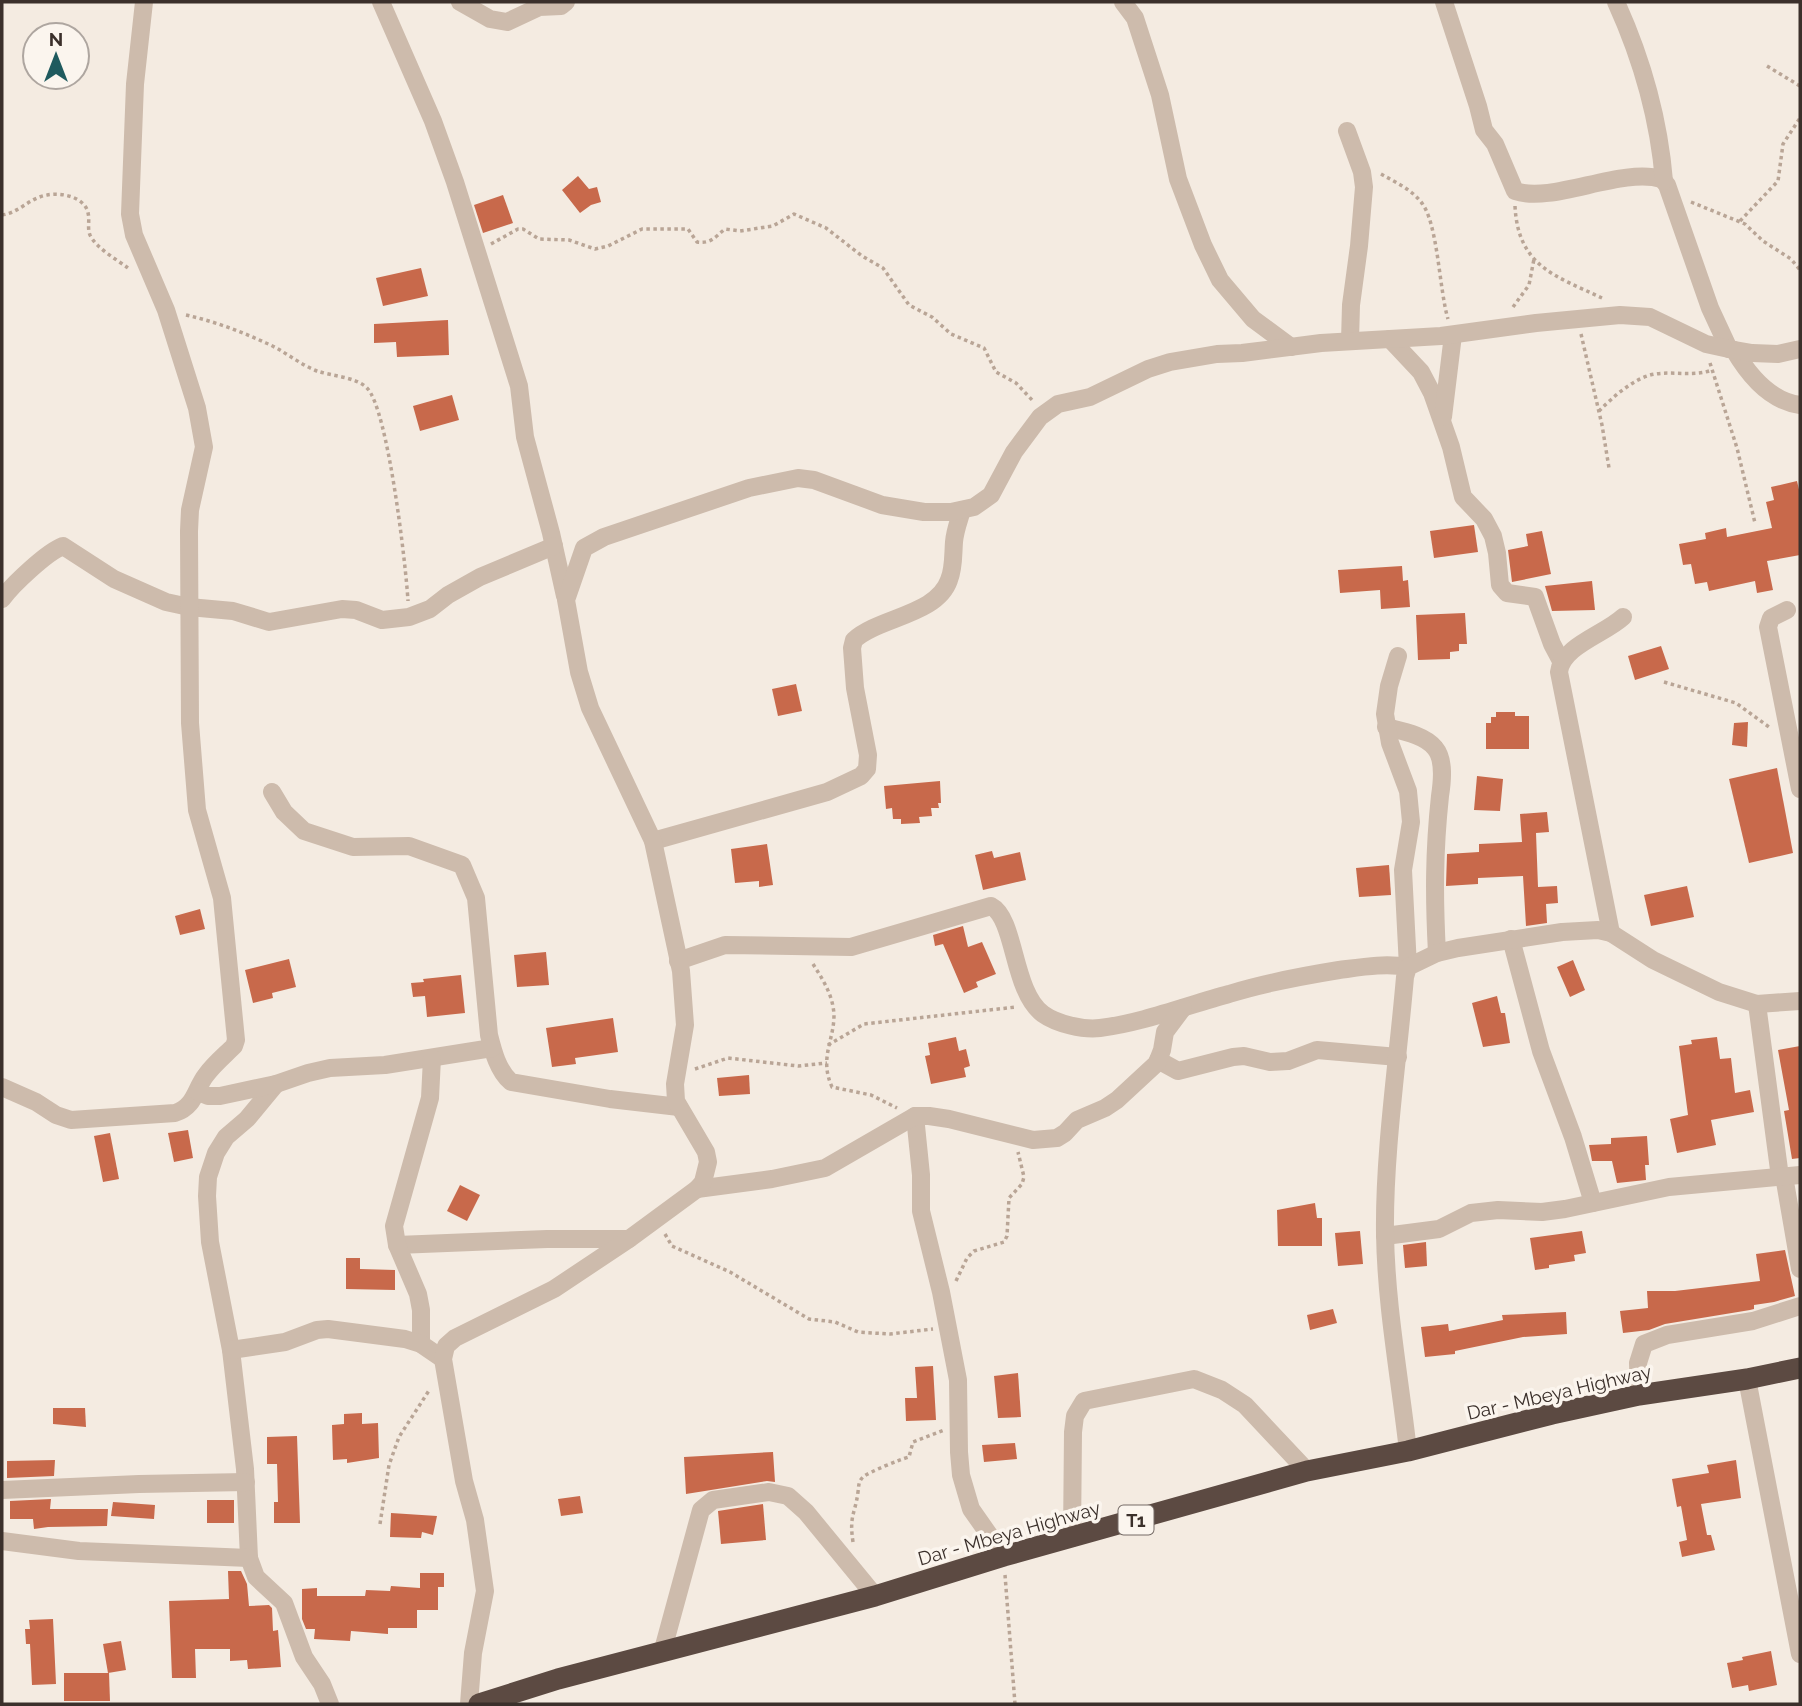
<svg xmlns="http://www.w3.org/2000/svg" width="1802" height="1706" viewBox="0 0 1802 1706" font-family="Raleway,sans-serif">
<style>
.building{fill:#c8694b}
.lines{fill:none;stroke-linecap:round;stroke-linejoin:round}
.path{stroke:#b9a596;stroke-width:3.5;stroke-dasharray:3.5 3.5;stroke-linecap:butt}
.minor{stroke:#cdbbac;stroke-width:18}
.highway{stroke:#5c4a42;stroke-width:21}
.labels{text-anchor:middle;dominant-baseline:central;stroke-width:7;stroke-linejoin:round;paint-order:stroke}
.shield{fill:#fbf5ee;stroke:#756b66;stroke-width:2}
.shield-label{font-size:18px;font-weight:bold;fill:#3b302b}
.street-label{font-size:19px;fill:#3b302b;stroke:#fbf5ee}
</style>
<rect width="100%" height="100%" fill="#f4ebe1"/>
<g class="building">
<polygon points="578,176 589,189 597,187 601,202 591,205 580,213 562,190"/>
<polygon points="503,195 513,223 483,233 474,205"/>
<polygon points="421,268 428,296 383,306 376,278"/>
<polygon points="448,320 449,355 397,357 396,342 374,343 374,324"/>
<polygon points="452,395 459,420 420,431 413,406"/>
<polygon points="1797,481 1800,494 1800,555 1767,561 1773,590 1757,593 1755,581 1709,591 1707,582 1695,584 1691,564 1683,565 1679,544 1706,539 1705,533 1726,528 1727,537 1772,528 1766,502 1774,500 1771,487"/>
<polygon points="1474,525 1478,552 1434,558 1430,531"/>
<polygon points="1542,531 1551,574 1512,582 1508,550 1528,546 1526,534"/>
<polygon points="1402,566 1403,581 1408,580 1410,607 1381,609 1380,590 1340,593 1338,570"/>
<polygon points="1592,581 1595,610 1552,611 1545,586"/>
<polygon points="1465,613 1467,644 1459,644 1459,651 1450,652 1450,659 1418,660 1416,615"/>
<polygon points="1661,646 1669,669 1635,680 1628,656"/>
<polygon points="796,684 802,711 778,716 772,689"/>
<polygon points="1496,712 1515,712 1515,716 1529,716 1529,749 1486,749 1486,723 1491,723 1491,717 1496,717"/>
<polygon points="1748,722 1747,747 1732,745 1734,723"/>
<polygon points="1777,768 1793,853 1749,863 1729,779"/>
<polygon points="1477,776 1503,779 1500,811 1474,810"/>
<polygon points="940,781 941,803 938,803 939,808 931,808 932,816 919,817 920,823 901,824 901,819 893,819 892,808 886,809 884,786"/>
<polygon points="1547,812 1549,832 1536,833 1538,887 1557,886 1558,903 1546,904 1547,923 1526,926 1523,876 1478,878 1478,884 1446,886 1447,854 1479,852 1479,844 1522,842 1520,814"/>
<polygon points="767,844 773,885 759,887 759,881 735,883 731,849"/>
<polygon points="992,851 994,858 1020,852 1026,880 983,890 975,855"/>
<polygon points="1389,865 1391,895 1359,897 1356,868"/>
<polygon points="1687,886 1694,917 1651,926 1644,895"/>
<polygon points="200,909 205,929 180,935 175,916"/>
<polygon points="963,926 968,947 982,942 996,974 976,982 978,987 964,993 943,944 935,946 933,935"/>
<polygon points="546,952 549,985 517,987 514,955"/>
<polygon points="289,959 296,987 272,993 273,998 253,1003 245,970"/>
<polygon points="1573,960 1585,990 1570,997 1557,967"/>
<polygon points="461,975 465,1013 427,1017 425,996 413,997 411,983 424,982 423,979"/>
<polygon points="1497,996 1501,1013 1505,1013 1510,1043 1483,1047 1472,1003"/>
<polygon points="613,1018 618,1052 575,1058 576,1064 552,1067 546,1028"/>
<polygon points="956,1037 959,1051 966,1049 970,1066 964,1068 966,1077 931,1084 925,1056 930,1055 928,1043"/>
<polygon points="1717,1037 1720,1059 1731,1058 1735,1093 1750,1090 1754,1112 1711,1120 1716,1145 1677,1153 1670,1119 1688,1115 1679,1046 1692,1044 1691,1040"/>
<polygon points="1800,1046 1800,1158 1792,1159 1784,1111 1789,1110 1778,1050"/>
<polygon points="749,1075 750,1094 719,1096 717,1078"/>
<polygon points="188,1130 193,1158 174,1162 168,1133"/>
<polygon points="110,1133 119,1179 103,1182 94,1136"/>
<polygon points="1647,1136 1649,1165 1645,1165 1646,1180 1617,1183 1612,1161 1592,1161 1589,1145 1611,1144 1611,1138"/>
<polygon points="460,1185 480,1195 467,1221 447,1211"/>
<polygon points="1315,1203 1317,1218 1322,1218 1322,1246 1278,1246 1277,1210"/>
<polygon points="1360,1231 1363,1264 1338,1266 1335,1233"/>
<polygon points="1582,1231 1586,1253 1574,1255 1575,1261 1549,1265 1549,1268 1535,1270 1530,1238"/>
<polygon points="1426,1242 1427,1266 1405,1268 1403,1245"/>
<polygon points="1785,1250 1795,1296 1774,1302 1754,1305 1754,1309 1750,1310 1665,1324 1649,1330 1623,1333 1620,1311 1648,1308 1647,1291 1675,1291 1760,1281 1756,1254"/>
<polygon points="346,1258 360,1258 360,1269 395,1270 395,1290 346,1289"/>
<polygon points="1333,1309 1337,1323 1310,1330 1307,1315"/>
<polygon points="1566,1312 1567,1334 1523,1337 1455,1351 1455,1354 1425,1357 1421,1327 1448,1324 1449,1331 1503,1320 1502,1315"/>
<polygon points="933,1366 936,1420 906,1421 905,1398 917,1398 915,1367"/>
<polygon points="1018,1373 1021,1417 998,1418 994,1376"/>
<polygon points="53,1408 85,1408 86,1427 53,1424"/>
<polygon points="362,1413 362,1424 378,1423 379,1458 347,1463 347,1459 333,1460 332,1425 344,1424 344,1414"/>
<polygon points="297,1436 300,1523 274,1523 274,1502 278,1502 277,1464 267,1464 267,1437"/>
<polygon points="1015,1443 1017,1459 984,1462 982,1445"/>
<polygon points="773,1452 775,1482 767,1481 686,1494 684,1457"/>
<polygon points="55,1460 54,1476 7,1478 7,1461"/>
<polygon points="1736,1460 1741,1498 1701,1504 1707,1535 1711,1535 1715,1550 1682,1557 1679,1542 1687,1540 1681,1506 1677,1507 1672,1479 1709,1473 1707,1465"/>
<polygon points="580,1496 583,1513 561,1516 558,1499"/>
<polygon points="51,1499 50,1509 108,1509 107,1526 48,1527 34,1529 33,1519 10,1519 10,1501"/>
<rect x="207" y="1500" width="27" height="23"/>
<polygon points="113,1502 155,1505 154,1519 111,1516"/>
<polygon points="763,1504 766,1540 721,1544 718,1511"/>
<polygon points="391,1513 437,1516 433,1535 422,1532 421,1538 390,1537"/>
<polygon points="228,1571 241,1571 247,1584 249,1606 269,1605 272,1608 273,1631 278,1630 281,1667 248,1669 247,1660 230,1661 230,1649 195,1649 196,1678 172,1678 169,1601 229,1599"/>
<polygon points="420,1573 444,1573 444,1587 438,1587 438,1610 417,1610 417,1628 388,1628 388,1634 351,1631 350,1641 314,1639 315,1629 306,1629 302,1619 302,1589 317,1588 317,1596 365,1596 366,1590 390,1591 391,1586 420,1588"/>
<polygon points="53,1619 56,1684 32,1685 30,1644 26,1644 25,1629 30,1629 29,1620"/>
<polygon points="121,1641 126,1670 108,1673 103,1644"/>
<polygon points="1771,1651 1777,1685 1749,1691 1748,1685 1732,1688 1727,1663 1743,1660 1742,1657"/>
<polygon points="64,1673 109,1673 110,1701 64,1701"/>
</g>
<g class="lines">
<g class="path">
<polyline points="1767,66 1800,86"/>
<path d="M1381,174C1395,182 1411,189 1421,202C1438,222 1439,289 1448,319"/>
<polyline points="1691,202 1745,224 1763,241 1791,259 1800,270"/>
<path d="M1515,206C1518,267 1556,276 1602,298"/>
<path d="M2,215C19,213 29,198 47,195C61,192 85,197 88,213C90,220 87,228 90,235C96,248 116,259 128,268"/>
<polyline points="1740,221 1778,181 1783,144 1800,118"/>
<path d="M491,244L518,229H523L539,239L569,240L595,249L608,246L642,229H688L697,242C711,244 715,237 725,229L740,231L773,226L794,214L826,228L862,256L883,268L909,305L932,317L951,334L984,348L996,372L1016,383L1034,402"/>
<polyline points="1513,307 1529,285 1534,259"/>
<path d="M186,315C213,321 240,331 266,343C283,350 299,364 317,371C332,376 356,377 367,388C388,409 406,566 408,601"/>
<polyline points="1581,334 1602,425 1609,468"/>
<polyline points="1710,363 1737,448 1755,523"/>
<path d="M1599,411C1613,397 1635,377 1655,374C1675,371 1693,377 1712,370"/>
<polyline points="1664,682 1736,703 1769,727"/>
<path d="M813,964C823,980 833,995 834,1015C834,1041 819,1058 832,1087L871,1095L897,1108"/>
<polyline points="828,1045 864,1024 1016,1007"/>
<polyline points="695,1069 728,1058 798,1066 827,1063"/>
<polyline points="665,1234 672,1246 730,1272 809,1319 835,1322 858,1332 873,1333 890,1334 933,1329"/>
<polyline points="956,1281 967,1258 974,1251 1004,1242 1007,1236 1009,1198 1022,1184 1024,1177 1018,1152"/>
<polyline points="380,1524 389,1465 399,1437 430,1389"/>
<path d="M853,1542C849,1515 855,1515 858,1492C859,1486 858,1482 863,1477C869,1472 901,1459 909,1457L913,1442L944,1430"/>
<polyline points="1005,1575 1015,1704"/>
</g>
<g class="minor">
<polyline points="381,2 433,121 455,182 519,386 525,437 551,533 565,596"/>
<polyline points="460,2 490,19 507,22 539,7 561,6 566,2"/>
<polyline points="1123,2 1135,18 1160,95 1178,179 1203,245 1220,280 1253,319 1291,347"/>
<path d="M1444,2L1478,106L1484,130L1495,144L1515,191C1553,204 1620,167 1662,179L1667,185L1710,308L1729,349"/>
<path d="M1616,2C1641,57 1659,120 1664,181"/>
<polyline points="1347,131 1362,172 1364,187 1359,246 1351,305 1350,341"/>
<polyline points="1390,339 1421,372 1432,393 1451,447 1463,497 1484,519 1493,536 1497,553 1500,585 1507,593 1535,597 1552,644 1561,661"/>
<path d="M1734,350C1748,374 1770,401 1800,405"/>
<polyline points="1443,417 1453,335"/>
<path d="M2,599C12,585 47,552 63,546L114,579L166,602L189,607L233,611L269,622L342,609L356,610L382,620L409,617L430,609L448,595L480,577L554,546"/>
<polyline points="1787,610 1771,618 1768,627 1800,789"/>
<path d="M1386,727C1402,731 1425,735 1435,748C1445,760 1442,783 1440,796C1434,852 1434,897 1437,953"/>
<path d="M272,792L284,812L304,831L353,847L409,846L462,865L476,898L489,1035C493,1051 498,1071 511,1082L610,1099L679,1107"/>
<path d="M653,841L827,792L861,776L867,769L868,755L855,688L852,648L854,640C879,617 937,615 949,580C954,568 953,554 954,542C955,530 959,521 962,510"/>
<path d="M1611,933L1559,672C1562,646 1605,634 1623,617"/>
<polyline points="1511,939 1541,1051 1573,1137 1593,1203"/>
<path d="M678,961L725,945L851,947L991,906C1016,919 1012,991 1043,1014C1057,1024 1083,1030 1100,1028C1142,1023 1188,1005 1229,994C1264,983 1302,976 1339,970C1362,967 1385,963 1408,967L1403,870L1411,822L1408,791L1390,743L1385,714L1389,686L1398,656"/>
<polyline points="1757,1004 1780,1177"/>
<polyline points="1158,1060 1178,1071 1233,1057 1244,1056 1270,1062 1288,1061 1317,1050 1398,1057"/>
<polyline points="276,1084 247,1119 226,1137 216,1153 208,1177 207,1196 210,1242 231,1350 245,1469 249,1558 256,1577 284,1603 304,1657 322,1684 330,1704"/>
<path d="M2,1087L36,1102L56,1115L71,1120L175,1113C195,1107 195,1089 206,1075C214,1064 225,1055 234,1046L236,1040L222,898L197,810L190,723L189,531L190,510L204,447L197,408L166,310L134,235L130,214L135,84L144,2"/>
<polyline points="198,1092 208,1096 220,1096 276,1084 308,1073 330,1068 385,1065 492,1048"/>
<polyline points="915,1116 921,1175 921,1211 941,1292 958,1380 959,1452 961,1475 971,1509 1004,1556"/>
<polyline points="1784,1176 1800,1269"/>
<polyline points="697,1189 772,1179 825,1168 915,1116 929,1116 949,1119 1033,1140 1057,1138 1065,1133 1077,1120 1105,1108 1117,1100 1157,1063 1162,1050 1165,1032 1183,1008"/>
<polyline points="1385,1236 1439,1229 1471,1213 1498,1210 1542,1212 1565,1209 1669,1187 1800,1175"/>
<polyline points="397,1245 547,1239 629,1239"/>
<polyline points="421,1344 421,1310 418,1294 397,1245 394,1226 430,1098 432,1058"/>
<polyline points="231,1350 285,1342 317,1330 328,1329 405,1339 421,1344 443,1359"/>
<polyline points="1747,1379 1800,1654"/>
<polyline points="1639,1395 1638,1363 1644,1344 1667,1335 1753,1321 1800,1306"/>
<path d="M1408,1451C1400,1379 1386,1306 1385,1233C1384,1151 1398,1060 1405,977L1408,967L1437,953L1458,948L1562,932L1598,930L1611,933L1653,960L1719,992L1757,1004L1800,1001"/>
<polyline points="2,1490 139,1484 246,1482"/>
<polyline points="1072,1538 1073,1432 1075,1416 1084,1401 1194,1379 1222,1390 1245,1405 1307,1471"/>
<polyline points="2,1541 79,1551 249,1558"/>
<polyline points="662,1653 701,1510 713,1500 769,1492 788,1496 806,1512 875,1596"/>
<polyline points="469,1704 473,1653 485,1591 475,1520 464,1481 443,1359 446,1346 455,1338 554,1289 629,1239 697,1189 703,1182 708,1162 706,1152 676,1101 675,1084 685,1025 681,971 653,841 590,708 579,672 566,600 584,548 604,537 749,488 798,478 814,480 882,505 924,512 951,512 974,507 991,495 1014,452 1040,417 1058,404 1090,397 1148,369 1170,362 1217,354 1242,353 1321,343 1441,336 1536,323 1620,315 1650,317 1706,344 1729,349 1752,353 1778,354 1800,349"/>
</g>
<polyline class="highway" points="479,1704 558,1679 875,1596 1004,1556 1307,1471 1408,1451 1552,1414 1639,1395 1747,1379 1800,1368"/>
</g>
<g class="labels">
<rect class="shield" x="1118.5" y="1505.5" width="35" height="29" rx="5"/>
<g class="shield-label">
<text x="1136" y="1520">T1</text>
</g>
<g class="street-label">
<text transform="translate(1559 1392) rotate(-13)">Dar - Mbeya Highway</text>
<text transform="translate(1009 1533) rotate(-16)">Dar - Mbeya Highway</text>
</g>
</g>
<rect width="1802" height="1706" fill="none" stroke="#3b302b" stroke-width="7"/>
<g transform="translate(56 56)"><circle r="33" fill="#fbf5ee" stroke="#aea6a0" stroke-width="2"/>
<path d="M0-5L12 26L0 18L-12 26Z" fill="#1f5a5e"/>
<text y="-10" font-size="19" font-weight="bold" text-anchor="middle" fill="#3b302b">N</text>
</g>
</svg>
